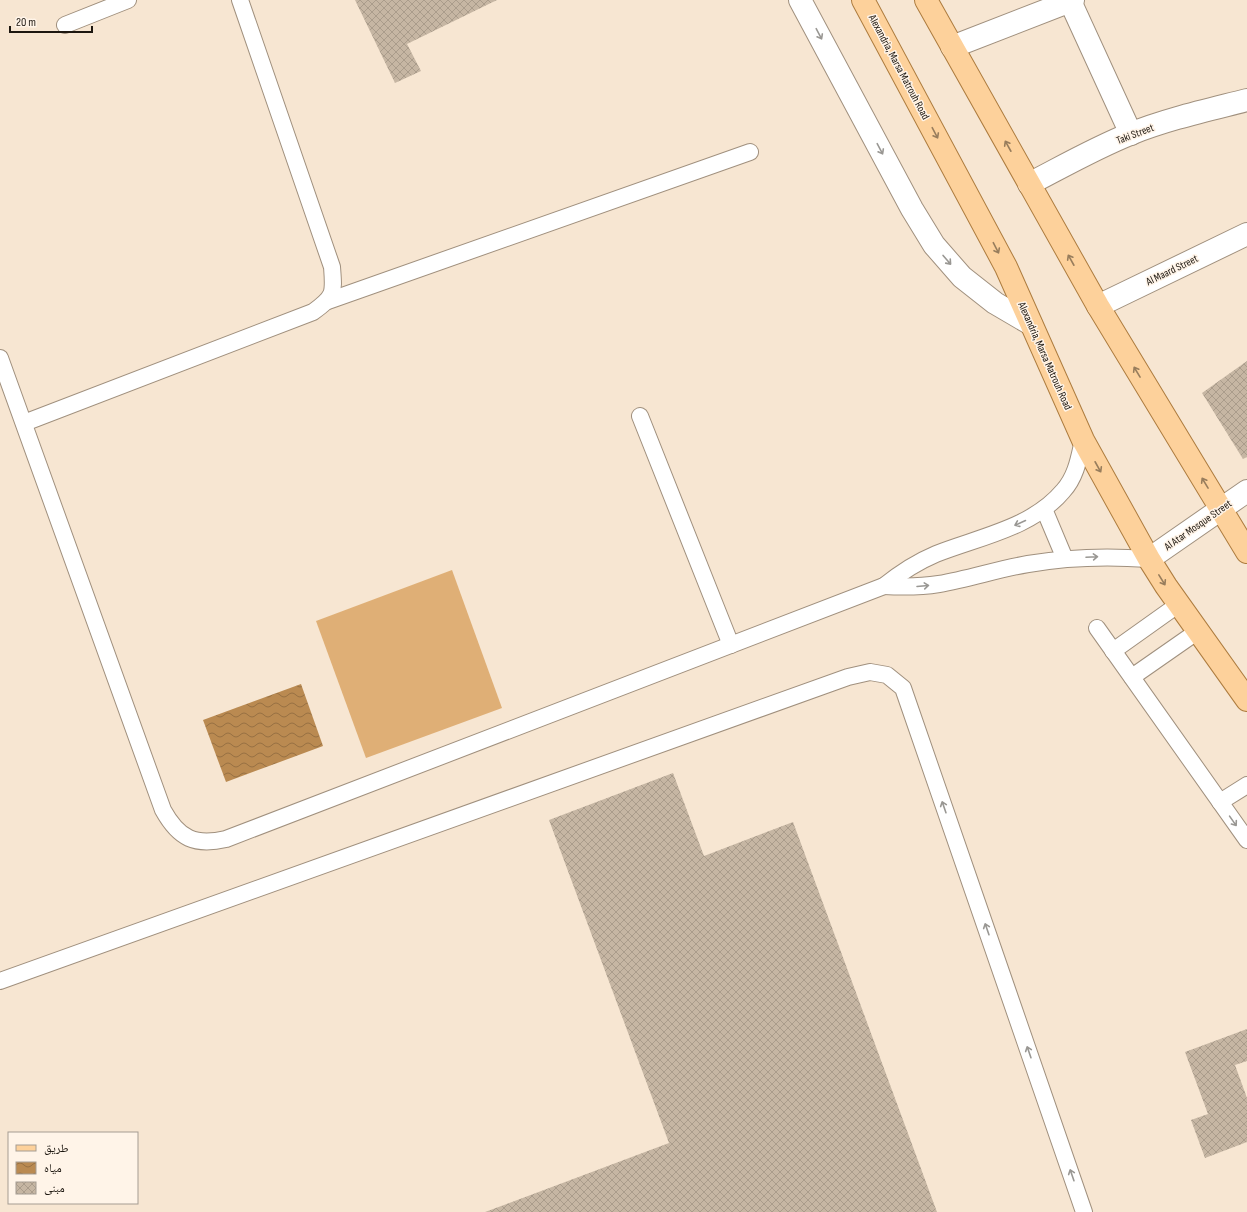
<svg xmlns="http://www.w3.org/2000/svg" width="1247" height="1212" viewBox="0 0 1247 1212" font-family="'Sofia Sans Condensed','Noto Naskh Arabic',sans-serif">
<style>
.garden{fill:#dfaf76}
.water{fill:url(#water-waves)}
.building{fill:url(#building-cross-hatch)}
.lines{fill:none;stroke-linecap:round;stroke-linejoin:round}
.service-casing{stroke:#a0907e;stroke-width:18}
.minor-casing{stroke:#a0907e;stroke-width:24}
.secondary-casing{stroke:#a0907e;stroke-width:24}
.primary-casing{stroke:#ad7c3f;stroke-width:24}
.service{stroke:#fff;stroke-width:16}
.minor{stroke:#fff;stroke-width:22}
.secondary{stroke:#fff;stroke-width:22}
.primary{stroke:#fdd19b;stroke-width:22}
.oneway{stroke:#999793}
.oneway2{stroke:#987d5c}
.labels{text-anchor:middle;dominant-baseline:central;stroke-width:3;stroke-linejoin:round;paint-order:stroke}
.street-label{font-size:11px;fill:#1d1710;stroke:#fff4e8}
</style>
<defs>
<pattern id="water-waves" width="16" height="10" patternUnits="userSpaceOnUse"><rect width="16" height="10" fill="#ba8a51"/><path d="M0 5q4-4 8 0t8 0" fill="none" stroke="#977042"/></pattern>
<pattern id="building-cross-hatch" width="8" height="8" patternUnits="userSpaceOnUse"><rect width="8" height="8" fill="#c6b6a3"/><path d="M0 0l8 8M0 8l8-8" fill="none" stroke="#aa9c8b"/></pattern>
</defs>
<rect width="100%" height="100%" fill="#f7e6d2"/>
<polygon class="garden" points="452,570 502,708 366,758 316,621"/>
<polygon class="water" points="301,684 323,746 226,782 203,720"/>
<g class="building">
<polygon points="355,0 497,0 407,44 421,71 395,83"/>
<polygon points="1247,361 1247,457 1243,459 1202,393"/>
<polygon points="673,773 704,856 793,822 937,1212 485,1212 669,1143 549,820"/>
<polygon points="1247,1029 1247,1061 1235,1065 1247,1098 1247,1142 1205,1158 1191,1120 1208,1114 1185,1052"/>
</g>
<g class="lines">
<g class="service-casing">
<g id="service">
<polyline points="65,25 128,0"/>
<polyline points="328,301 750,152"/>
<path d="M0,358L163,810C179,839 195,846 226,839L884,586C900,573 917,562 936,554C979,537 1032,528 1063,491C1076,477 1079,458 1083,440"/>
<polyline points="640,416 731,645"/>
<path d="M24,423L313,312C335,296 334,293 332,267L240,0"/>
<polyline points="1044,509 1065,559"/>
<path d="M884,586C902,587 921,587 939,584C969,579 998,569 1028,564C1068,557 1109,556 1149,559"/>
<polyline points="1097,628 1247,840"/>
<polyline points="1113,651 1179,604"/>
<polyline points="1132,677 1198,631"/>
<polyline points="1220,802 1247,785"/>
<polyline points="0,981 848,677 870,672 887,675 903,688 1084,1212"/>
</g>
</g>
<g class="minor-casing">
<g id="minor">
<polyline points="1070,1 1131,134"/>
<polyline points="952,47 1073,0"/>
<path d="M1029,184C1062,167 1095,148 1130,134C1167,119 1208,110 1247,100"/>
<polyline points="1098,306 1247,234"/>
<polyline points="1149,559 1247,491"/>
</g>
</g>
<g class="secondary-casing">
<polyline id="secondary" points="800,0 912,209 934,245 962,277 995,303 1031,324"/>
</g>
<g class="primary-casing">
<g id="primary">
<polyline points="863,0 1006,267 1083,440 1149,559 1166,586 1247,700"/>
<polyline points="926,0 1098,306 1247,552"/>
</g>
</g>
<use href="#service" class="service"/>
<use href="#minor" class="minor"/>
<use href="#secondary" class="secondary"/>
<use href="#primary" class="primary"/>
</g>
<defs><path id="oneway-shaft" d="M-6 0H5M1.5-3L5.5 0L1.5 3" fill="none" stroke-width="1.6" stroke-linecap="round" stroke-linejoin="round"/></defs>
<g class="oneway">
<use href="#oneway-shaft" transform="translate(819 34) rotate(62)"/>
<use href="#oneway-shaft" transform="translate(880 149) rotate(62)"/>
<use href="#oneway-shaft" transform="translate(947 260) rotate(49)"/>
<use href="#oneway-shaft" transform="translate(1020 523) rotate(156)"/>
<use href="#oneway-shaft" transform="translate(1092 557) rotate(-3)"/>
<use href="#oneway-shaft" transform="translate(923 586) rotate(-5)"/>
<use href="#oneway-shaft" transform="translate(944 807) rotate(-109)"/>
<use href="#oneway-shaft" transform="translate(1233 821) rotate(55)"/>
<use href="#oneway-shaft" transform="translate(987 929) rotate(-109)"/>
<use href="#oneway-shaft" transform="translate(1029 1052) rotate(-109)"/>
<use href="#oneway-shaft" transform="translate(1072 1175) rotate(-109)"/>
</g>
<g class="oneway2">
<use href="#oneway-shaft" transform="translate(935 133) rotate(62)"/>
<use href="#oneway-shaft" transform="translate(1008 146) rotate(-119)"/>
<use href="#oneway-shaft" transform="translate(996 248) rotate(63)"/>
<use href="#oneway-shaft" transform="translate(1071 260) rotate(-119)"/>
<use href="#oneway-shaft" transform="translate(1137 372) rotate(-121)"/>
<use href="#oneway-shaft" transform="translate(1098 467) rotate(61)"/>
<use href="#oneway-shaft" transform="translate(1205 483) rotate(-121)"/>
<use href="#oneway-shaft" transform="translate(1162 580) rotate(58)"/>
</g>
<g class="labels">
<g class="street-label">
<text transform="translate(899 67) rotate(62)">Alexandria, Marsa Matrouh Road</text>
<text transform="translate(1135 134) rotate(-21)">Taki Street</text>
<text transform="translate(1172 270) rotate(-26)">Al Maard Street</text>
<text transform="translate(1045 356) rotate(66)">Alexandria, Marsa Matrouh Road</text>
<text transform="translate(1198 525) rotate(-35)">Al Atar Mosque Street</text>
</g>
</g>
<rect x="8" y="1132" width="130" height="72" fill="#fff4e8" stroke="#a59c92"/>
<rect x="16" y="1145" width="20" height="6" fill="#fdd19b" stroke="#a59c92"/>
<text x="44" y="1152" font-size="12" fill="#1d1710">طريق</text>
<rect x="16" y="1162" width="20" height="12" fill="url(#water-waves)" stroke="#a59c92"/>
<text x="44" y="1172" font-size="12" fill="#1d1710">مياه</text>
<rect x="16" y="1182" width="20" height="12" fill="url(#building-cross-hatch)" stroke="#a59c92"/>
<text x="44" y="1192" font-size="12" fill="#1d1710">مبنى</text>
<path d="M10 26v6h82v-6" fill="none" stroke="#1d1710" stroke-width="2"/>
<text x="16" y="26" font-size="12" fill="#1d1710" stroke="#fff4e8" stroke-width="3" paint-order="stroke">20 m</text>
</svg>
